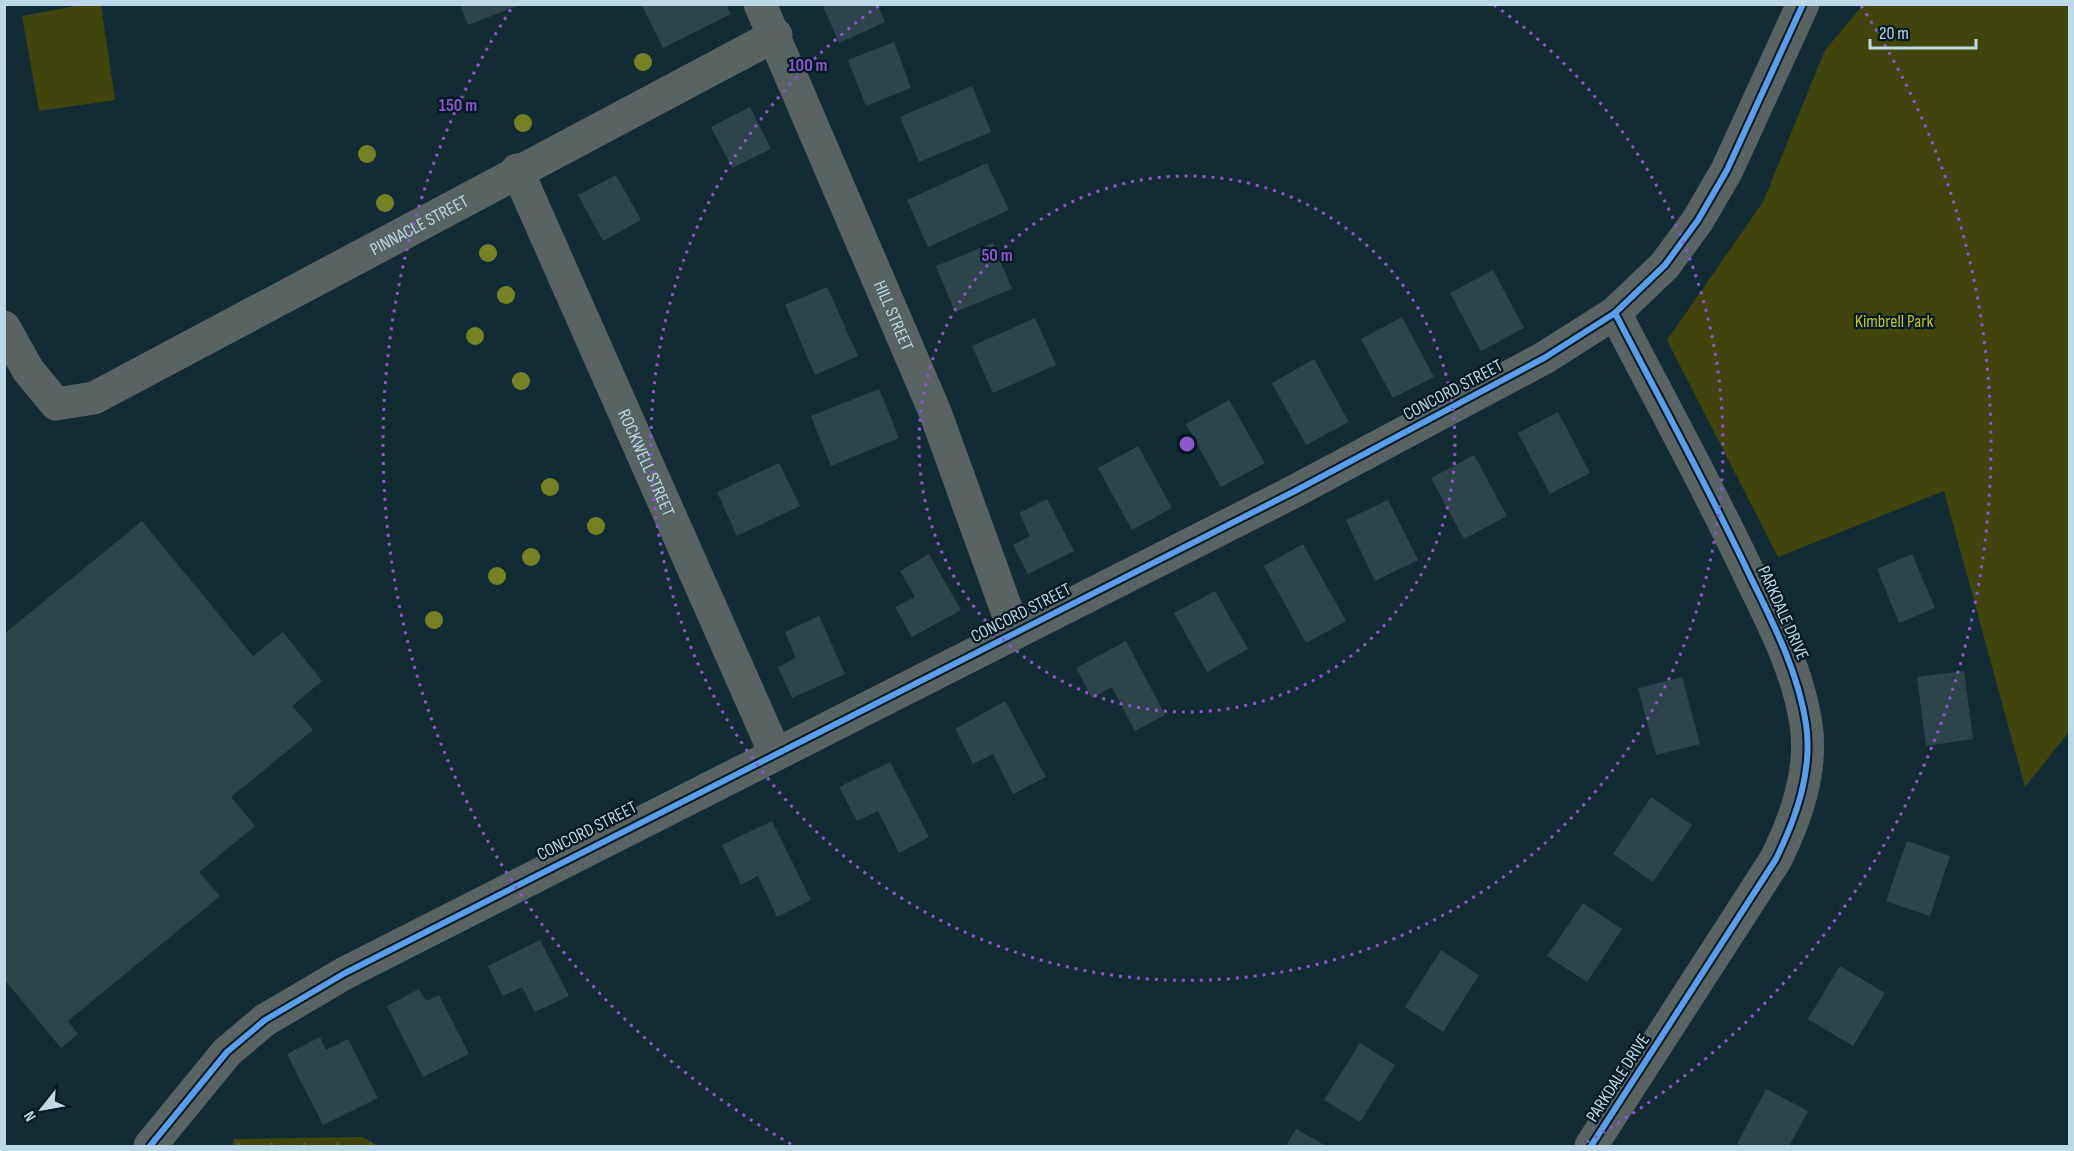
<svg xmlns="http://www.w3.org/2000/svg" width="2074" height="1151" viewBox="0 0 2074 1151" font-family="'Sofia Sans Condensed',sans-serif">
<style>
.green{fill:#41440b}
.forest{fill:url(#forest-firs)}
.building{fill:#2c454c}
.lines{fill:none;stroke-linecap:round;stroke-linejoin:round}
.minor{stroke:#596362;stroke-width:33}
.cycleway-casing{stroke:#021822;stroke-width:10}
.cycleway{stroke:#5a9eea;stroke-width:6}
.tree{fill:#768123}
.ring{fill:none;stroke:#8c57c9;stroke-width:3;stroke-dasharray:3 6}
.labels{text-anchor:middle;dominant-baseline:central;stroke-width:4.5;stroke-linejoin:round;paint-order:stroke}
.street-label{font-size:18px;fill:#bdd8e6;stroke:#021822}
.park-label{font-size:18px;fill:#c7c614;stroke:#021822}
.centre{fill:#8c57c9;stroke:#021822;stroke-width:3}
.ring-label{font-size:18px;text-anchor:middle;font-weight:bold;fill:#8c57c9;stroke:#021822;stroke-width:4.5;stroke-linejoin:round;paint-order:stroke}
</style>
<defs>
<pattern id="forest-firs" width="22" height="20" patternUnits="userSpaceOnUse" patternTransform="scale(1.5)"><rect width="22" height="20" fill="#41440b"/><path d="M5 1l3.5 6h-7zM16 11l3.5 6h-7z" fill="#5a5e2f"/></pattern>
</defs>
<rect width="100%" height="100%" fill="#122c35"/>
<g class="green">
<polygon points="81,5 101,5 115,100 39,111 22,16"/>
<polygon points="1863,5 2069,5 2069,732 2025,787 1944,491 1778,557 1667,340 1763,202 1825,50"/>
</g>
<polygon class="forest" points="362,1137 379,1146 233,1146 234,1139"/>
<g class="building">
<polygon points="460,4 520,4 520,5 468,25"/>
<polygon points="641,4 726,4 731,14 663,48"/>
<polygon points="822,4 877,4 885,22 839,43"/>
<polygon points="894,42 911,88 866,106 848,60"/>
<polygon points="972,86 991,132 919,162 900,117"/>
<polygon points="750,107 771,149 732,168 711,127"/>
<polygon points="987,163 1009,210 928,247 907,200"/>
<polygon points="616,175 641,220 603,241 578,195"/>
<polygon points="993,243 1012,289 955,312 936,266"/>
<polygon points="1493,270 1524,328 1481,351 1450,293"/>
<polygon points="827,287 858,356 815,375 785,305"/>
<polygon points="1402,317 1434,377 1393,398 1361,339"/>
<polygon points="1035,318 1056,365 993,393 972,346"/>
<polygon points="1314,359 1349,422 1306,445 1272,383"/>
<polygon points="879,389 899,438 831,466 811,416"/>
<polygon points="1229,400 1265,463 1221,487 1186,424"/>
<polygon points="1558,412 1590,473 1550,494 1518,433"/>
<polygon points="1138,446 1172,508 1132,530 1098,468"/>
<polygon points="1474,455 1507,516 1464,539 1431,478"/>
<polygon points="779,463 800,506 737,536 717,492"/>
<polygon points="1047,499 1074,551 1028,574 1013,545 1030,536 1019,513"/>
<polygon points="1388,500 1418,560 1375,581 1346,520"/>
<polygon points="142,521 253,656 283,632 322,681 292,706 313,730 231,797 255,826 199,872 220,896 68,1021 78,1034 61,1048 4,979 4,634"/>
<polygon points="1303,544 1346,621 1306,643 1264,566"/>
<polygon points="929,554 961,610 912,637 895,607 915,597 900,571"/>
<polygon points="1912,554 1935,608 1899,623 1877,569"/>
<polygon points="1215,591 1248,649 1207,672 1174,613"/>
<polygon points="819,616 845,674 792,698 778,667 796,658 785,632"/>
<polygon points="1126,641 1165,715 1135,731 1112,687 1092,698 1076,668"/>
<polygon points="1964,671 1973,739 1926,746 1917,677"/>
<polygon points="1682,677 1700,744 1656,755 1638,688"/>
<polygon points="1005,701 1046,777 1013,794 993,754 973,764 955,729"/>
<polygon points="890,762 929,837 899,853 878,811 857,821 839,787"/>
<polygon points="1651,797 1692,825 1653,882 1613,854"/>
<polygon points="772,821 811,900 777,917 758,876 741,885 722,845"/>
<polygon points="1907,841 1950,856 1930,916 1886,901"/>
<polygon points="1583,903 1622,929 1587,982 1547,956"/>
<polygon points="540,940 569,996 535,1012 522,987 503,996 488,966"/>
<polygon points="1441,950 1479,975 1443,1032 1405,1007"/>
<polygon points="1840,966 1885,993 1853,1046 1808,1019"/>
<polygon points="419,989 426,1001 439,995 469,1054 423,1077 387,1006"/>
<polygon points="320,1037 326,1050 348,1039 378,1098 323,1125 287,1054"/>
<polygon points="1360,1043 1395,1065 1360,1122 1324,1100"/>
<polygon points="1766,1089 1808,1111 1789,1146 1742,1146 1737,1144"/>
<polygon points="1296,1129 1326,1146 1286,1146"/>
</g>
<g class="lines">
<g class="minor">
<path id="s1" d="M760,4L935,412L1015,633"/>
<path id="s2" d="M517,170L775,753"/>
<path id="s3" d="M4,327L28,370L56,404L94,398L776,35"/>
<polyline points="150,1146 227,1052 265,1020 345,973 1293,492 1544,358 1615,313 1665,265 1698,220 1727,170 1803,4"/>
<path d="M1591,1146L1776,859C1796,818 1813,771 1806,724C1798,671 1773,623 1750,576C1708,487 1660,400 1615,313"/>
</g>
<g class="cycleway-casing">
<g id="cycleway">
<polyline points="150,1146 227,1052 265,1020 345,973 1293,492 1544,358 1615,313 1665,265 1698,220 1727,170 1803,4"/>
<path d="M1591,1146L1776,859C1796,818 1813,771 1806,724C1798,671 1773,623 1750,576C1708,487 1660,400 1615,313"/>
</g>
</g>
<use href="#cycleway" class="cycleway"/>
</g>
<g class="tree">
<circle cx="643" cy="62" r="9"/>
<circle cx="523" cy="123" r="9"/>
<circle cx="367" cy="154" r="9"/>
<circle cx="385" cy="203" r="9"/>
<circle cx="488" cy="253" r="9"/>
<circle cx="506" cy="295" r="9"/>
<circle cx="475" cy="336" r="9"/>
<circle cx="521" cy="381" r="9"/>
<circle cx="550" cy="487" r="9"/>
<circle cx="596" cy="526" r="9"/>
<circle cx="531" cy="557" r="9"/>
<circle cx="497" cy="576" r="9"/>
<circle cx="434" cy="620" r="9"/>
</g>
<g class="ring">
<circle cx="1187" cy="444" r="268"/>
<path d="M1494 5A536 536 0 1 1 880 5"/>
<path d="M791 1144A804 804 0 0 1 513 6M1861 6A804 804 0 0 1 1583 1144"/>
</g>
<g class="labels">
<g class="street-label">
<text stroke="none"><textPath href="#s3" startOffset="500">PINNACLE STREET</textPath></text>
<text stroke="none"><textPath href="#s1" startOffset="339">HILL STREET</textPath></text>
<text transform="translate(1453 390) rotate(-28)">CONCORD STREET</text>
<text stroke="none"><textPath href="#s2" startOffset="320">ROCKWELL STREET</textPath></text>
<text transform="translate(1021 613) rotate(-27)">CONCORD STREET</text>
<text transform="translate(1783 613) rotate(66)">PARKDALE DRIVE</text>
<text transform="translate(587 831) rotate(-27)">CONCORD STREET</text>
<text transform="translate(1618 1078) rotate(-57)">PARKDALE DRIVE</text>
</g>
<g class="park-label">
<text x="1894" y="321">Kimbrell Park</text>
</g>
</g>
<circle cx="1187" cy="444" r="9" class="centre"/>
<g class="ring-label">
<text x="808" y="71">100 m</text>
<text x="458" y="111">150 m</text>
<text x="997" y="261">50 m</text>
</g>
<rect width="2074" height="1151" fill="none" stroke="#bdd8e6" stroke-width="12"/>
<g transform="translate(42 1109) rotate(239)" stroke="#021822" stroke-width="4.5" paint-order="stroke">
<path d="M0-4.5L10 22L0 15L-10 22Z" fill="#bdd8e6"/>
<text y="-9" font-size="16" font-weight="bold" text-anchor="middle" fill="#bdd8e6">N</text>
</g>
<path d="M1870 39v9h106v-9" fill="none" stroke="#bdd8e6" stroke-width="3"/>
<text x="1879" y="39" font-size="18" fill="#bdd8e6" stroke="#021822" stroke-width="4.5" paint-order="stroke">20 m</text>
</svg>
